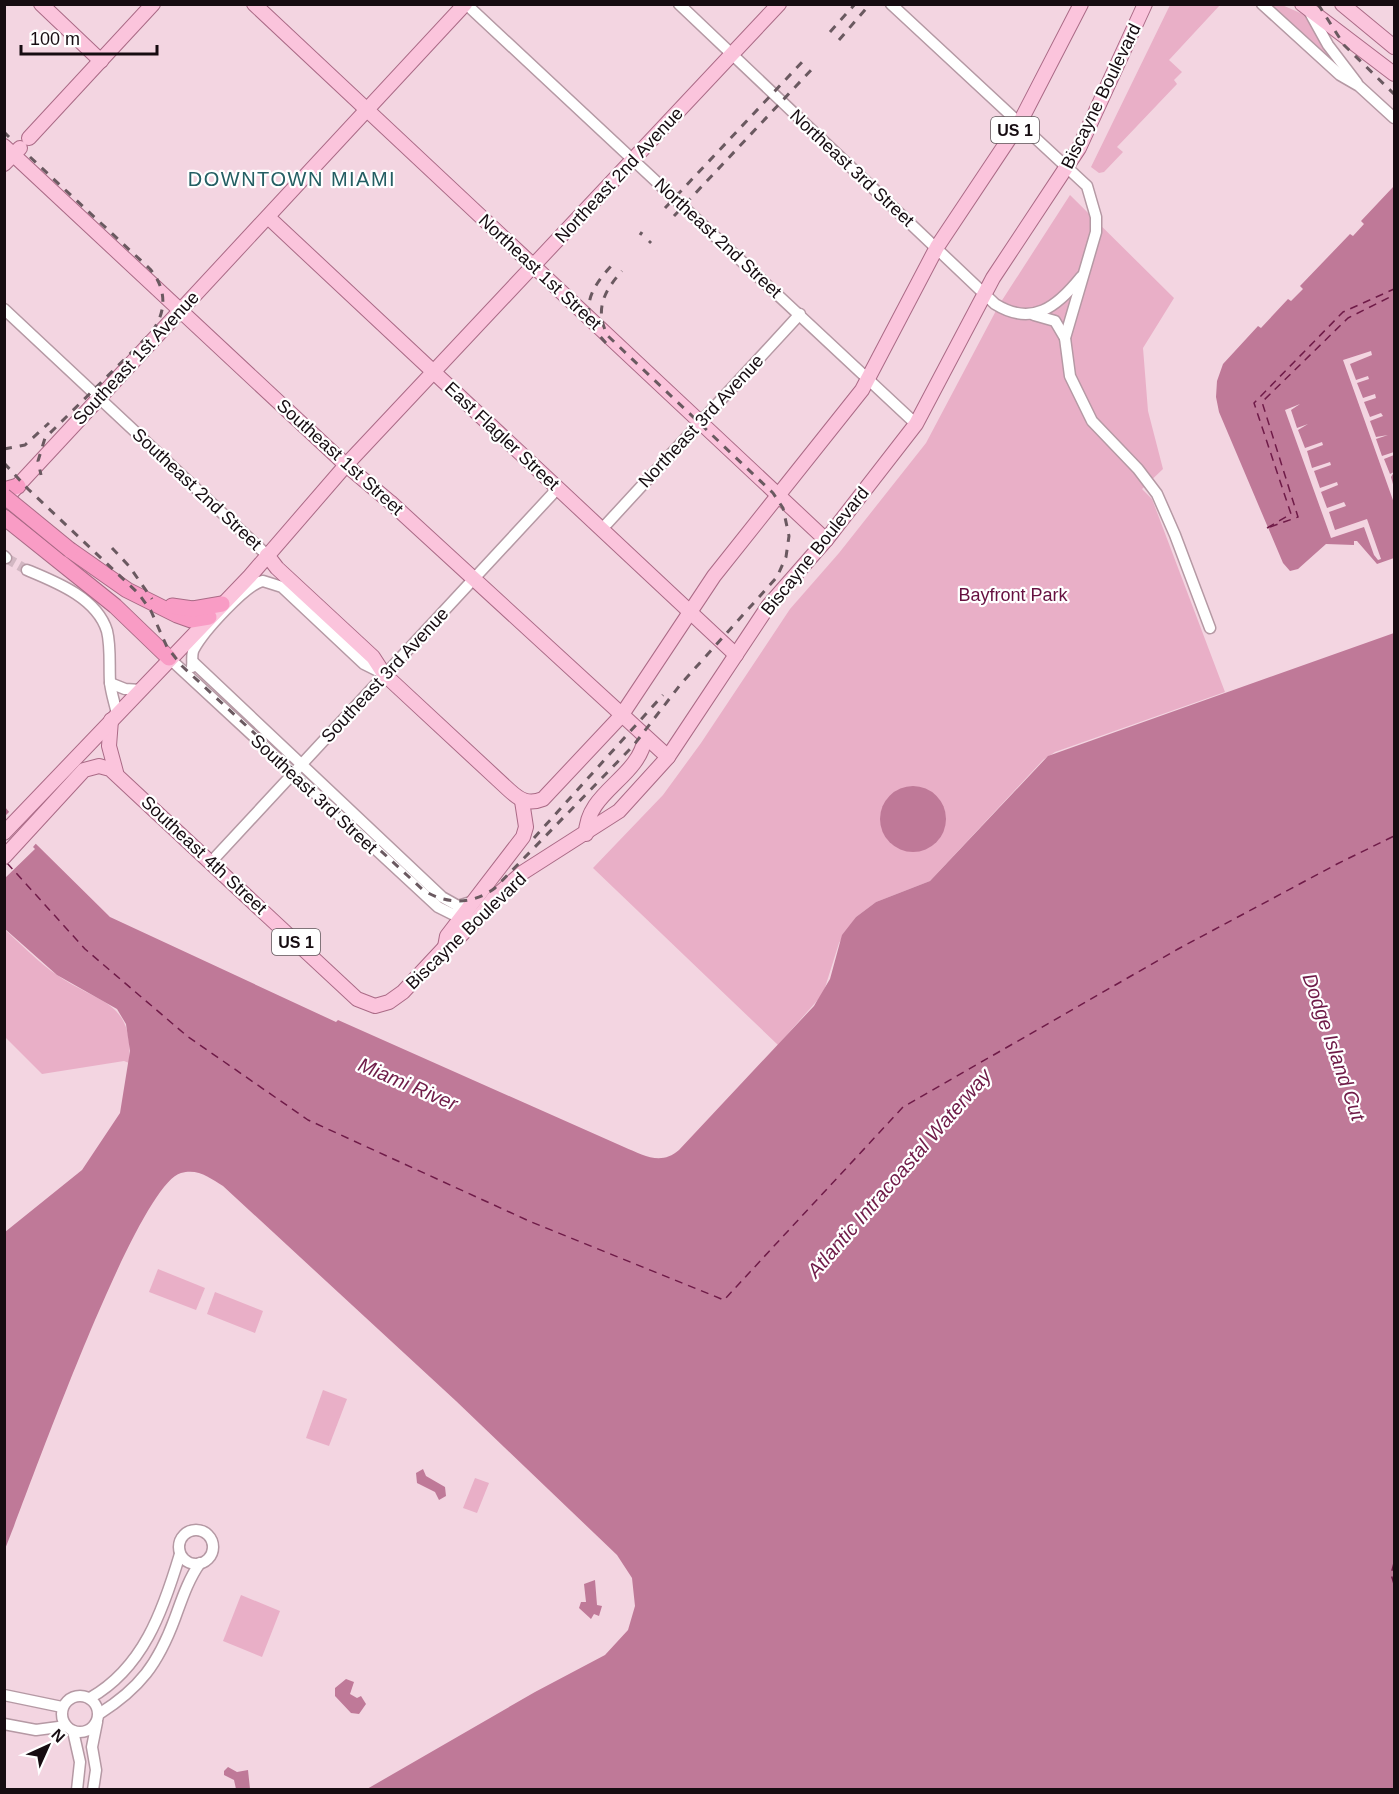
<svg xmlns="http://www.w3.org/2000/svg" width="1399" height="1794" viewBox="0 0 1399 1794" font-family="Arial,sans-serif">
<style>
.green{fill:#e9afc7}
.water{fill:#bf7998}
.pier{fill:#f3d5e1}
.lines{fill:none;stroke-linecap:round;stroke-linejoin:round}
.ferry{stroke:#6f1b48;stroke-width:1.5;stroke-dasharray:8 6;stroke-linecap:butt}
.minor-tunnel{stroke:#d2b7c2;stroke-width:10;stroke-dasharray:10 5;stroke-linecap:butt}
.minor-casing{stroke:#b599a4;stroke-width:13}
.major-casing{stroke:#aa6a86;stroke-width:16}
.highway-casing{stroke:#aa6a86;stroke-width:17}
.minor{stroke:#fff;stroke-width:10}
.major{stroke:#fbc4dc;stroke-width:14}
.highway{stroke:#f99cc5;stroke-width:15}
.rail{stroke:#6a5960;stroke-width:3;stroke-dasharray:8 8;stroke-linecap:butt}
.highway-bridge-casing{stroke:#aa6a86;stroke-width:17;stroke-linecap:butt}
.highway-bridge{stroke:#f99cc5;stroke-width:15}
.labels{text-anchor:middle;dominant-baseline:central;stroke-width:4.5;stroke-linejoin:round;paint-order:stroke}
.shield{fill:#fff;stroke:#5c5558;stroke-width:1.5}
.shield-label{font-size:16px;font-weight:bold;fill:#160c11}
.street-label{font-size:18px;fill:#160c11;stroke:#fff}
.park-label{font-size:18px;fill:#661040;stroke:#fff}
.neighbourhood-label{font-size:20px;letter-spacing:1.5px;fill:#245e63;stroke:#fff}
.water-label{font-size:20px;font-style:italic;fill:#6f1b48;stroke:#fff}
</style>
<rect width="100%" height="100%" fill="#f3d5e1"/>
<g class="green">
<polygon points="1170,5 1220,5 1169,60 1182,72 1174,80 1177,84 1117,147 1123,152 1104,172 1099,173 1091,167"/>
<polygon points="1271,5 1282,5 1305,15 1326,51 1343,71"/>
<polygon points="1070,195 1174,298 1143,348 1148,411 1163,469 1142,489 1152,499 1225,692 1055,752 1043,760 930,881 876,902 856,917 839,943 823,994 778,1045 593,868 663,795 701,743 790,609 839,553 926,443 999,305"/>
<path d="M4,929C21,944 38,962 57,975C98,1004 134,999 129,1063L124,1061L42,1074L5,1037Z"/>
<polygon points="158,1269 205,1288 196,1310 149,1292"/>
<polygon points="215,1292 263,1311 255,1333 207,1314"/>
<polygon points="323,1390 347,1399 329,1446 306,1438"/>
<polygon points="475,1478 489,1483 477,1513 463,1508"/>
<polygon points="241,1595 280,1611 262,1657 223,1641"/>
</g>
<g class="water">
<polygon points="1394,186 1394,558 1377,564 1357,541 1354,541 1354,545 1326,544 1298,569 1290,571 1283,563 1219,412 1216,397 1217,381 1223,364 1258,326 1261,328 1288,299 1291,301 1303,289 1300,286 1350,234 1353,236 1364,224 1361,221"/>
<path d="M1394,633V1789H367L535,1692L605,1655L628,1630L635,1606L632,1578L617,1555L456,1401L223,1186C210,1178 198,1168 181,1173C136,1185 28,1493 5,1549V1232L82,1170L120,1113L130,1051L126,1024L117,1009L57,975L5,929V807L35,843L110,917L336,1022L338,1020L624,1147C643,1155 661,1166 679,1150L814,1006L830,979L842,935L856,917L876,902L930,881L1048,756Z"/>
<circle cx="913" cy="819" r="33"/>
<polygon points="423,1469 426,1476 445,1487 446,1496 439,1500 435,1492 417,1483 416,1473"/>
<polygon points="595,1580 597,1605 602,1606 599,1616 594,1614 591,1619 579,1608 581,1602 586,1602 584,1584"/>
<polygon points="346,1679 354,1682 350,1694 357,1698 361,1696 366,1704 359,1714 351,1713 335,1696 335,1688"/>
<polygon points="228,1767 237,1772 248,1770 250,1789 236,1789 234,1780 224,1775 224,1771"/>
</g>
<g class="pier">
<polygon points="1371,351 1372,355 1350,364 1356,380 1368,376 1369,379 1357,383 1363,398 1375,394 1376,398 1364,402 1370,417 1381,413 1383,416 1370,421 1376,437 1388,435 1376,439 1382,456 1394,452 1394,455 1384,459 1390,474 1394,472 1391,477 1394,488 1394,503 1343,360"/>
<polygon points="1300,404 1291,410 1297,428 1308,424 1298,430 1305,448 1322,442 1323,445 1307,451 1312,468 1330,462 1331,465 1314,471 1320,488 1337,482 1338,485 1321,492 1327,508 1344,502 1346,506 1329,512 1335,530 1367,519 1381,559 1378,560 1374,555 1364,527 1331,538 1285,410"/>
<polygon points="11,810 38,841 33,847 35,849 4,879 5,816"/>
</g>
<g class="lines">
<g class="ferry">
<polyline points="1270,527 1298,517 1262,402 1348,318 1394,295"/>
<polyline points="1267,528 1291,514 1254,403 1343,312 1394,289"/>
<polyline points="7,863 85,949 187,1036 308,1120 529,1221 724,1300 903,1107 1178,949 1337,864 1394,836"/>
<polyline points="1394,1563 1391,1574 1394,1584"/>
</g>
<polyline class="minor-tunnel" points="6,558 27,570"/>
<g class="minor-casing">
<g id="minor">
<polyline points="466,4 916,424"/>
<path d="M679,4L995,304C1032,327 1057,307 1081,277"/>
<polyline points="891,4 1087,186 1096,217 1096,232 1065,338 1070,376 1092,421 1138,469 1157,494 1175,535 1210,628"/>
<polyline points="1262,4 1340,75 1359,86 1394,118"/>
<polyline points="1308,9 1328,45 1357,83"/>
<polyline points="4,309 267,555"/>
<polyline points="1034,315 1055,321 1065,338"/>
<polyline points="602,529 800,314"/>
<polyline points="4,556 6,558"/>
<path d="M27,570C56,582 97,598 107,631C111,647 109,666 110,682C111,693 115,704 117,714"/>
<polyline points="169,658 438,907 452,914 466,912"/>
<polyline points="193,662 442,897 458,906 474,901"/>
<path d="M192,667C193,661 191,654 194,649C203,632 246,584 263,581L282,587L364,664L384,674"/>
<polyline points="110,683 125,689 141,690"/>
<polyline points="211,862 558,488"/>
<circle cx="196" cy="1547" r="17"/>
<polyline points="4,1695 62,1707"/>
<circle cx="80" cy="1714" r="18"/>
<path d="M90,1698C143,1668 163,1611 180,1554"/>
<path d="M99,1714C140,1688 158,1664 175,1618C182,1599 188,1580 200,1563"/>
<polyline points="4,1724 36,1730 66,1726"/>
<polyline points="73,1731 80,1762 77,1790"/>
<polyline points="93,1790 96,1770 92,1747 97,1722"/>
</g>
</g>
<g class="major-casing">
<g id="major">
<polyline points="41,4 101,61"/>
<polyline points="254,4 826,540"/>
<polyline points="1302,4 1394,74"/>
<polyline points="1342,4 1394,47"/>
<polyline points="29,138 153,4"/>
<polyline points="4,146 346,465 390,502 668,757"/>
<polyline points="4,164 20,148"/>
<polyline points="268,217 736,655"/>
<polyline points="11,493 465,4"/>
<path d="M267,555L277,568L373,657L384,674L509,790C520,800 528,805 543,799L621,716L714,576L862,390L937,247L1019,124L1081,4"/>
<polyline points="111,720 109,746 116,772"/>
<polyline points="4,833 250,576 346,465 779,4"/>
<path d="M586,834C586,792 639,778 645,738"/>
<polyline points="4,857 84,770 99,766 110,769 357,999 375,1006 389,1002 403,992 445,947 456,940 477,919 493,899 522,873 619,811 668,757 769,605 826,540 916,424 993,278 1079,148 1145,4"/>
<polyline points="445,947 447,936 523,837 526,827 522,801"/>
</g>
</g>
<g class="highway-casing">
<g id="highway">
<polyline points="4,490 18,486"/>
<polyline points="4,517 115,606 169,658"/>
<polyline points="70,550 127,590 177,615 191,620 209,617"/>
<polyline points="172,606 193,609 222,604"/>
</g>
</g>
<use href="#minor" class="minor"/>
<use href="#major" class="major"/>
<use href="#highway" class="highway"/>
<g class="rail">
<polyline points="1318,4 1344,45 1394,94"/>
<polyline points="830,32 855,4"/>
<polyline points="839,40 870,4"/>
<polyline points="4,132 9,137"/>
<path d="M30,157L150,269C167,289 167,312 151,333L45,438L38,461L41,475"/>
<polyline points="665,208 804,60"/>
<polyline points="674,216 813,68"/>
<polyline points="640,235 642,232"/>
<polyline points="649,243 651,241"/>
<path d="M606,343C577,313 588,290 614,263"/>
<polyline points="4,449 25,445 49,423"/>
<path d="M4,463L28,489L138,593L151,611L167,647L182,666L423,890C447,905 472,905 495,888L633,746L680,685L777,577L786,557L789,536L783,508L773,493L608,336C594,310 604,291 622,271"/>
<polyline points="112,548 129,566 152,599"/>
<polyline points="534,838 663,695"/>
</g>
<g class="highway-bridge-casing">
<polyline id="highway-bridge" points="4,496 70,550"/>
</g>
<use href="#highway-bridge" class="highway-bridge"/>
</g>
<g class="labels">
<g class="shield">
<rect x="991" y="117" width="48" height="26" rx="4.5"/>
<rect x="272" y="929" width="48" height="26" rx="4.5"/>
</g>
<g class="shield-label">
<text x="1015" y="130">US 1</text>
<text x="296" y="942">US 1</text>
</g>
<g class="street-label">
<text transform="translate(1101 96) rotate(-64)">Biscayne Boulevard</text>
<text transform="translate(852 168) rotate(43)">Northeast 3rd Street</text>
<text transform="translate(619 175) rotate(-47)">Northeast 2nd Avenue</text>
<text transform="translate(718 238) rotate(43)">Northeast 2nd Street</text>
<text transform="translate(540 272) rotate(43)">Northeast 1st Street</text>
<text transform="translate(136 358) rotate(-47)">Southeast 1st Avenue</text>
<text transform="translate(701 421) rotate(-47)">Northeast 3rd Avenue</text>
<text transform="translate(502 436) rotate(43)">East Flagler Street</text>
<text transform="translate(340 457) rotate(42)">Southeast 1st Street</text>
<text transform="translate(197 489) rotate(43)">Southeast 2nd Street</text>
<text transform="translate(815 551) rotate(-51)">Biscayne Boulevard</text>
<text transform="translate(385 675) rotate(-47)">Southeast 3rd Avenue</text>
<text transform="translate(314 794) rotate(43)">Southeast 3rd Street</text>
<text transform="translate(204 855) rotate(43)">Southeast 4th Street</text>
<text transform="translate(466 931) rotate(-44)">Biscayne Boulevard</text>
</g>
<g class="park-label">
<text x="1013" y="595">Bayfront Park</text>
</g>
<g class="neighbourhood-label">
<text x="292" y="179">DOWNTOWN MIAMI</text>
</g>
<g class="water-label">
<text transform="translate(1334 1047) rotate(71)">Dodge Island Cut</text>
<text transform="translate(408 1084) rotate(23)">Miami River</text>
<text transform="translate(899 1173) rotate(-49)">Atlantic Intracoastal Waterway</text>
</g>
</g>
<rect width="1399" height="1794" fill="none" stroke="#160c11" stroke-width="12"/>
<g transform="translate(48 1746) rotate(45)" stroke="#ffffff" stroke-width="4.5" paint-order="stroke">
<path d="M0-4.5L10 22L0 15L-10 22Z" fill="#160c11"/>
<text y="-9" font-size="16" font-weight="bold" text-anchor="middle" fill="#160c11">N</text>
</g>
<path d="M21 45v9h136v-9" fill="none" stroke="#160c11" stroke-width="3"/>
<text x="30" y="45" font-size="18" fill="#160c11" stroke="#ffffff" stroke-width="4.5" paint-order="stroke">100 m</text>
</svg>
